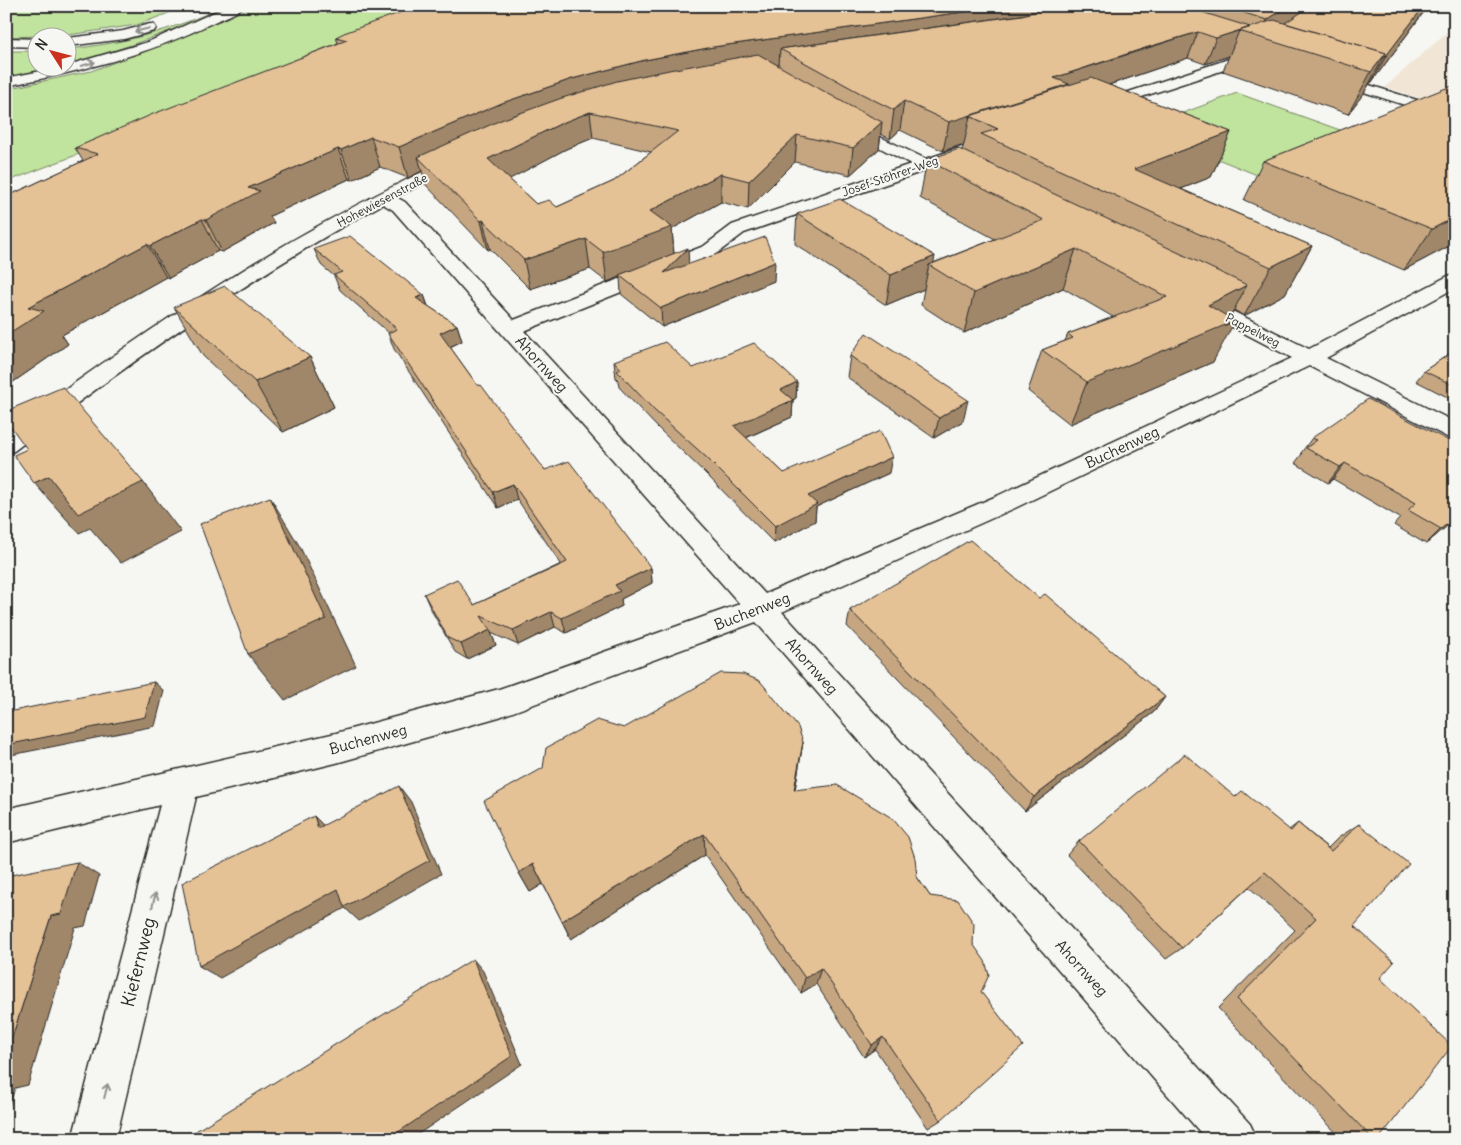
<svg xmlns="http://www.w3.org/2000/svg" width="1461" height="1145" viewBox="0 0 1461 1145" font-family="Delius,sans-serif">
<style>
.built{fill:#f1e6d6}
.green{fill:#c0e39d;stroke:#768764}
.lines{fill:none;stroke-linecap:round;stroke-linejoin:round}
.minor-casing{stroke:#2b2b2b;stroke-width:3}
.highway-casing{stroke:#2b2b2b;stroke-width:3}
.minor{fill:#f6f6f2;fill-rule:evenodd}
.highway{fill:#f6f6f2;fill-rule:evenodd}
.wall{fill:#c5a681;stroke:#2b2b2b;fill-rule:evenodd}
.shaded-wall{fill:#a08769;stroke:#2b2b2b}
.building{fill:#e5c196;stroke:#2b2b2b;fill-rule:evenodd}
.oneway{stroke:#90908e}
.labels{text-anchor:middle;dominant-baseline:central;stroke-width:4;stroke-linejoin:round;paint-order:stroke}
.far-street-label{font-size:12px;fill:#2b2b2b;stroke:#f6f6f2}
.street-label{font-size:15px;fill:#2b2b2b;stroke:#f6f6f2}
.near-street-label{font-size:18px;fill:#2b2b2b;stroke:#f6f6f2}
</style>
<rect width="100%" height="100%" fill="#f6f6f2"/>
<filter id="ink" filterUnits="userSpaceOnUse"><feTurbulence type="fractalNoise" baseFrequency=".02" numOctaves="2"/><feDisplacementMap in="SourceGraphic" scale="10" xChannelSelector="R" yChannelSelector="G"/><feConvolveMatrix kernelMatrix="1 2 1 2 8 2 1 2 1" color-interpolation-filters="sRGB"/></filter>
<g filter="url(#ink)">
<polygon class="built" points="1455,25 1455,110 1385,87"/>
<g class="green">
<polygon points="6,6 187,6 137,25 68,35 10,37 6,35"/>
<path d="M224,6H228C175,30 123,50 68,64V49C122,44 174,30 224,6Z"/>
<polygon points="254,6 465,6 6,182 6,89 91,71 172,41"/>
<polygon points="6,51 37,51 38,68 54,68 6,78"/>
<polygon points="1237,93 1340,130 1257,175 1142,128"/>
</g>
<g class="lines">
<g class="minor-casing">
<g id="minor">
<polygon points="1260,47 1264,48 1266,51 1264,54 1230,68 1105,109 1095,109 1093,106 1095,103 1220,62"/>
<polygon points="1331,73 1455,112 1455,121 1326,80 1324,77"/>
<path d="M847,121L926,159L962,147L968,149L970,152L968,155L938,165L941,169L939,172L933,174L924,171L744,233L716,254L524,331L765,594L997,496L1292,358L1188,304L1185,300L1188,296L1195,294L1202,296L1309,349L1448,276L1455,274V288L1326,358L1455,422V440L1447,437L1309,366L1015,508L782,612L1250,1124L1257,1139H1206L756,622L499,717L336,763L196,797L116,1139H72L160,805L6,843V809L336,733L499,689L740,604L393,210L383,204C253,275 132,360 14,451L6,453V433C93,369 181,307 273,252C331,217 391,187 451,158H463L465,161L463,164L396,197L405,202L514,320L704,246L732,225L911,164L842,128L840,125L842,122Z"/>
</g>
</g>
<g class="highway-casing">
<g id="highway">
<path d="M228,6H244C236,14 223,18 214,22C148,55 78,72 6,86V78L56,68H68V65L148,42Z"/>
<polygon points="150,24 154,25 156,28 154,31 124,39 68,46 68,38 123,31"/>
<polygon points="6,38 38,39 38,47 6,46"/>
</g>
</g>
<use href="#minor" class="minor"/>
<use href="#highway" class="highway"/>
</g>
<g class="wall">
<path d="M580,6H1438L1434,9L1427,8L1371,83H1370L1364,93L1348,114L1223,71L1229,56L1205,64L1188,58L1109,85L1231,132L1211,177L1181,189L1312,246L1285,294L1244,316L1234,310L1229,318L1213,362L1070,424L1028,391L1042,350L1065,341L1068,334L1113,317L1063,288L964,333L921,305L924,289L886,305L795,244L797,214L933,263L995,239L920,198L927,160L962,150L964,144L943,151L900,130L890,139L881,134L879,149L850,175L795,162L748,209L721,202L672,229L674,254L689,264L774,281L662,327L621,294L620,277L607,282L590,269L530,289L490,249L488,250L426,185L422,171L408,178L380,167L352,180L349,179L270,216L274,223L222,252L218,251L169,278L166,277L62,335L68,344L6,387V197L83,161L75,148L338,43L336,37L566,10ZM593,138L651,152L614,181L557,207L536,204L509,179L566,149Z"/>
<polygon points="1455,85 1455,243 1404,270 1244,200 1263,161"/>
<polygon points="314,249 424,295 428,306 457,325 462,341 450,347 478,386 545,470 651,568 652,583 621,599 622,606 566,633 555,627 518,645 491,633 496,645 467,659 455,652 431,610 424,594 474,605 561,564 517,499 498,508 394,349 388,333 389,333 340,290 334,276 321,265"/>
<polygon points="174,307 310,357 334,407 283,432 203,356"/>
<polygon points="1455,350 1455,401 1416,381 1424,371"/>
<polygon points="850,356 963,421 934,438 847,377"/>
<polygon points="614,361 693,368 797,382 796,398 793,400 792,417 746,438 784,473 889,473 816,507 815,521 774,543 706,474 657,427 619,387 618,380 616,378"/>
<polygon points="1312,438 1455,444 1455,530 1447,526 1426,544 1394,525 1400,518 1333,479 1328,483 1295,463 1302,454 1301,453"/>
<polygon points="1039,598 1165,697 1154,712 1025,811 847,626 850,610"/>
<polygon points="624,728 803,742 795,790 917,877 930,896 973,944 981,992 941,1120 928,1128 875,1049 864,1057 816,984 801,993 705,855 571,939 543,884 530,892 519,873"/>
<polygon points="1235,797 1289,830 1298,823 1328,848 1338,838 1359,824 1354,926 1380,978 1379,1139 1342,1139 1218,1008 1295,930 1249,887 1182,948 1166,959 1067,855 1079,841"/>
<polygon points="1455,1000 1455,1007 1451,1004"/>
</g>
<g class="shaded-wall">
<polygon points="1006,6 1084,6 780,49 779,65 714,75 418,157 422,171 408,178 399,147 502,103 572,79 645,60 713,47"/>
<polygon points="1288,6 1314,6 1286,26 1259,37 1267,20"/>
<polygon points="1424,6 1428,6 1371,83 1386,56"/>
<polygon points="1250,27 1247,33 1239,31 1229,56 1205,64 1216,38"/>
<polygon points="1198,32 1188,58 1064,100 998,129 970,116 964,144 943,151 949,122 1054,78"/>
<polygon points="1386,53 1364,93 1348,114 1371,72"/>
<polygon points="904,101 900,130 890,139 894,110"/>
<polygon points="590,112 593,138 566,149 495,187 488,159 562,123"/>
<polygon points="882,122 879,149 850,175 853,148"/>
<polygon points="1231,132 1211,177 1138,206 1134,169"/>
<polygon points="797,135 795,162 748,209 749,181"/>
<polygon points="371,137 380,167 352,180 341,150"/>
<polygon points="338,149 349,179 270,216 274,223 222,252 206,220 248,188"/>
<polygon points="721,174 721,202 672,229 674,256 619,275 620,277 607,282 603,252 650,211"/>
<polygon points="1455,217 1455,243 1404,270 1432,229"/>
<polygon points="202,219 218,251 169,278 150,246"/>
<polygon points="483,220 490,249 488,250 481,221"/>
<polygon points="586,239 590,269 530,289 524,260"/>
<polygon points="147,244 166,277 62,335 68,344 6,387 6,335 28,307"/>
<polygon points="1312,246 1285,294 1244,316 1271,267"/>
<polygon points="688,248 689,267 664,273"/>
<polygon points="1076,249 1063,288 964,333 974,293"/>
<polygon points="935,256 933,267 929,265 924,289 886,305 891,275"/>
<polygon points="775,262 774,281 662,327 661,308"/>
<polygon points="1247,285 1226,325 1235,321 1213,362 1070,424 1087,382 1208,305"/>
<polygon points="424,295 429,310 416,298"/>
<polygon points="457,325 462,341 445,349 440,333"/>
<polygon points="310,357 334,407 283,432 255,382"/>
<polygon points="797,382 796,398 786,404 793,400 792,417 734,443 734,426 781,390"/>
<polygon points="968,400 963,421 934,438 939,418"/>
<polygon points="892,457 889,473 816,507 815,521 774,543 775,526 808,496"/>
<polygon points="1345,463 1333,479 1328,483 1340,467"/>
<polygon points="49,476 143,482 181,532 121,563 90,528 79,533 34,483"/>
<polygon points="513,484 517,499 498,508 493,492"/>
<polygon points="270,497 300,547 356,666 285,700 248,654"/>
<polygon points="1455,517 1455,518 1447,526 1426,544 1441,529"/>
<polygon points="651,568 652,583 621,599 622,606 566,633 562,618 615,585"/>
<polygon points="551,612 555,627 518,645 513,630"/>
<polygon points="490,630 496,645 467,659 461,644"/>
<polygon points="154,682 164,691 155,726 6,756 6,745"/>
<polygon points="1165,697 1154,712 1025,811 1034,797"/>
<polygon points="803,742 799,766 791,812 794,790"/>
<polygon points="399,786 411,802 441,874 359,921 345,908 220,978 199,966"/>
<polygon points="314,816 329,831 318,828"/>
<polygon points="704,834 705,855 571,939 562,921"/>
<polygon points="77,862 99,876 85,926 75,928 28,1085 15,1088 6,1116 6,1056 51,916"/>
<polygon points="533,864 543,884 530,892 519,873"/>
<polygon points="473,959 483,971 522,1064 411,1139 388,1139"/>
<polygon points="821,968 816,984 801,993 805,978"/>
<polygon points="883,1037 875,1049 864,1057 872,1045"/>
</g>
<g class="building">
<polygon points="418,6 548,6 566,10 580,6 1006,6 713,47 645,60 572,79 502,103 399,147 371,137 341,150 338,149 248,188 260,191 206,220 202,219 150,246 147,244 28,307 44,311 6,335 6,197 98,154 75,148 153,114 347,40 336,37 344,33"/>
<polygon points="1058,6 1187,6 1195,10 1250,27 1216,38 1198,32 1145,48 1054,78 1069,84 949,122 904,101 894,110 862,94 780,49 1022,15"/>
<polygon points="1222,6 1288,6 1267,20"/>
<polygon points="1311,6 1424,6 1386,56 1385,55 1386,53 1285,23"/>
<polygon points="1274,20 1386,53 1371,72 1239,31"/>
<path d="M758,54L850,106L882,122L853,148L797,135L749,181L721,174L650,211L672,227L603,252L586,239L524,260L483,220L481,221L418,157L501,120L559,99L617,81L669,70ZM590,112L678,131L614,181L557,207L549,200L536,204L488,159L562,123Z"/>
<polygon points="1091,78 1231,132 1134,169 1312,246 1271,267 981,134 998,129 970,116"/>
<polygon points="1455,85 1455,217 1432,229 1263,161 1441,90"/>
<polygon points="959,149 1247,285 1208,305 1235,321 1087,382 1042,350 1073,338 1068,334 1167,297 1076,249 974,293 929,265 1044,220 927,160"/>
<polygon points="840,199 935,256 891,275 797,214"/>
<polygon points="350,236 424,295 416,298 457,325 440,333 478,386 481,385 545,470 569,461 651,568 615,585 620,591 562,618 551,612 513,630 481,616 490,630 461,644 448,638 424,594 457,579 474,605 567,562 513,484 493,492 388,333 397,329 334,275 342,272 314,249"/>
<polygon points="765,237 775,262 661,308 619,275 688,248 664,273"/>
<polygon points="225,286 310,357 255,382 174,307"/>
<polygon points="866,333 968,400 939,418 850,356"/>
<polygon points="665,342 693,368 754,343 797,382 781,390 793,400 734,426 784,473 880,431 892,457 808,496 817,504 775,526 706,457 655,411 617,371 621,369 614,361"/>
<polygon points="1455,350 1455,386 1424,371"/>
<polygon points="63,387 143,482 78,514 49,476 34,483 14,455 27,449 6,420 6,411"/>
<polygon points="1368,399 1455,444 1455,517 1441,529 1408,510 1416,503 1345,463 1340,467 1306,448 1317,440 1312,438"/>
<polygon points="270,497 326,619 248,654 200,524"/>
<polygon points="970,540 1039,598 1045,594 1165,697 1034,797 850,610"/>
<polygon points="721,673 743,674 760,681 798,727 803,742 794,790 837,785 892,818 908,837 915,858 917,877 930,896 958,900 974,924 973,944 985,961 989,975 981,992 1023,1046 941,1120 883,1037 872,1045 821,968 805,978 704,834 562,921 533,864 519,873 484,801 543,768 546,748 597,720 624,728"/>
<polygon points="154,682 145,717 6,745 6,715 8,712"/>
<polygon points="1185,754 1235,797 1242,791 1291,831 1298,823 1331,851 1359,824 1409,864 1354,926 1394,962 1380,978 1452,1046 1379,1139 1373,1139 1237,999 1316,918 1265,872 1182,948 1079,841"/>
<polygon points="399,786 430,860 344,907 338,889 199,966 182,883 314,816 318,828"/>
<polygon points="77,862 61,914 51,916 6,1056 6,876"/>
<polygon points="473,959 512,1056 388,1139 183,1139"/>
</g>
<defs><path id="oneway-shaft" d="M-6 0H5M1.5-3L5.5 0L1.5 3" fill="none" stroke-width="1.6" stroke-linecap="round" stroke-linejoin="round" transform="scale(1.25)"/></defs>
<g class="oneway">
<use href="#oneway-shaft" transform="translate(142 30) rotate(167)"/>
<use href="#oneway-shaft" transform="translate(88 64) rotate(-15)"/>
<use href="#oneway-shaft" transform="translate(154 900) rotate(-76)"/>
<use href="#oneway-shaft" transform="translate(106 1091) rotate(-76)"/>
</g>
</g>
<g class="labels">
<g class="far-street-label">
<text transform="translate(890 176) rotate(-19)">Josef-Stöhrer-Weg</text>
<text transform="translate(382 200) rotate(-28)">Hohewiesenstraße</text>
<text transform="translate(1253 330) rotate(27)">Pappelweg</text>
</g>
<g class="street-label">
<text transform="translate(542 364) rotate(48)">Ahornweg</text>
<text transform="translate(1122 447) rotate(-25)">Buchenweg</text>
<text transform="translate(752 611) rotate(-21)">Buchenweg</text>
<text transform="translate(812 666) rotate(48)">Ahornweg</text>
<text transform="translate(368 739) rotate(-15)">Buchenweg</text>
<text transform="translate(1082 968) rotate(48)">Ahornweg</text>
</g>
<g class="near-street-label">
<text transform="translate(138 962) rotate(-76)">Kiefernweg</text>
</g>
</g>
<rect width="1461" height="1145" fill="none" stroke="#f6f6f2" stroke-width="25"/>
<rect x="12" y="12" width="1436" height="1120" fill="none" stroke="#2b2b2b" stroke-width="2" filter="url(#ink)"/>
<g transform="translate(52 52) rotate(306)"><circle r="24" fill="#f6f6f2" stroke="#a5a5a2"/>
<path d="M0-4L9 19L0 12L-9 19Z" fill="#c8321e"/>
<text y="-8" font-size="14" font-weight="bold" text-anchor="middle" fill="#2b2b2b">N</text>
</g>
</svg>
